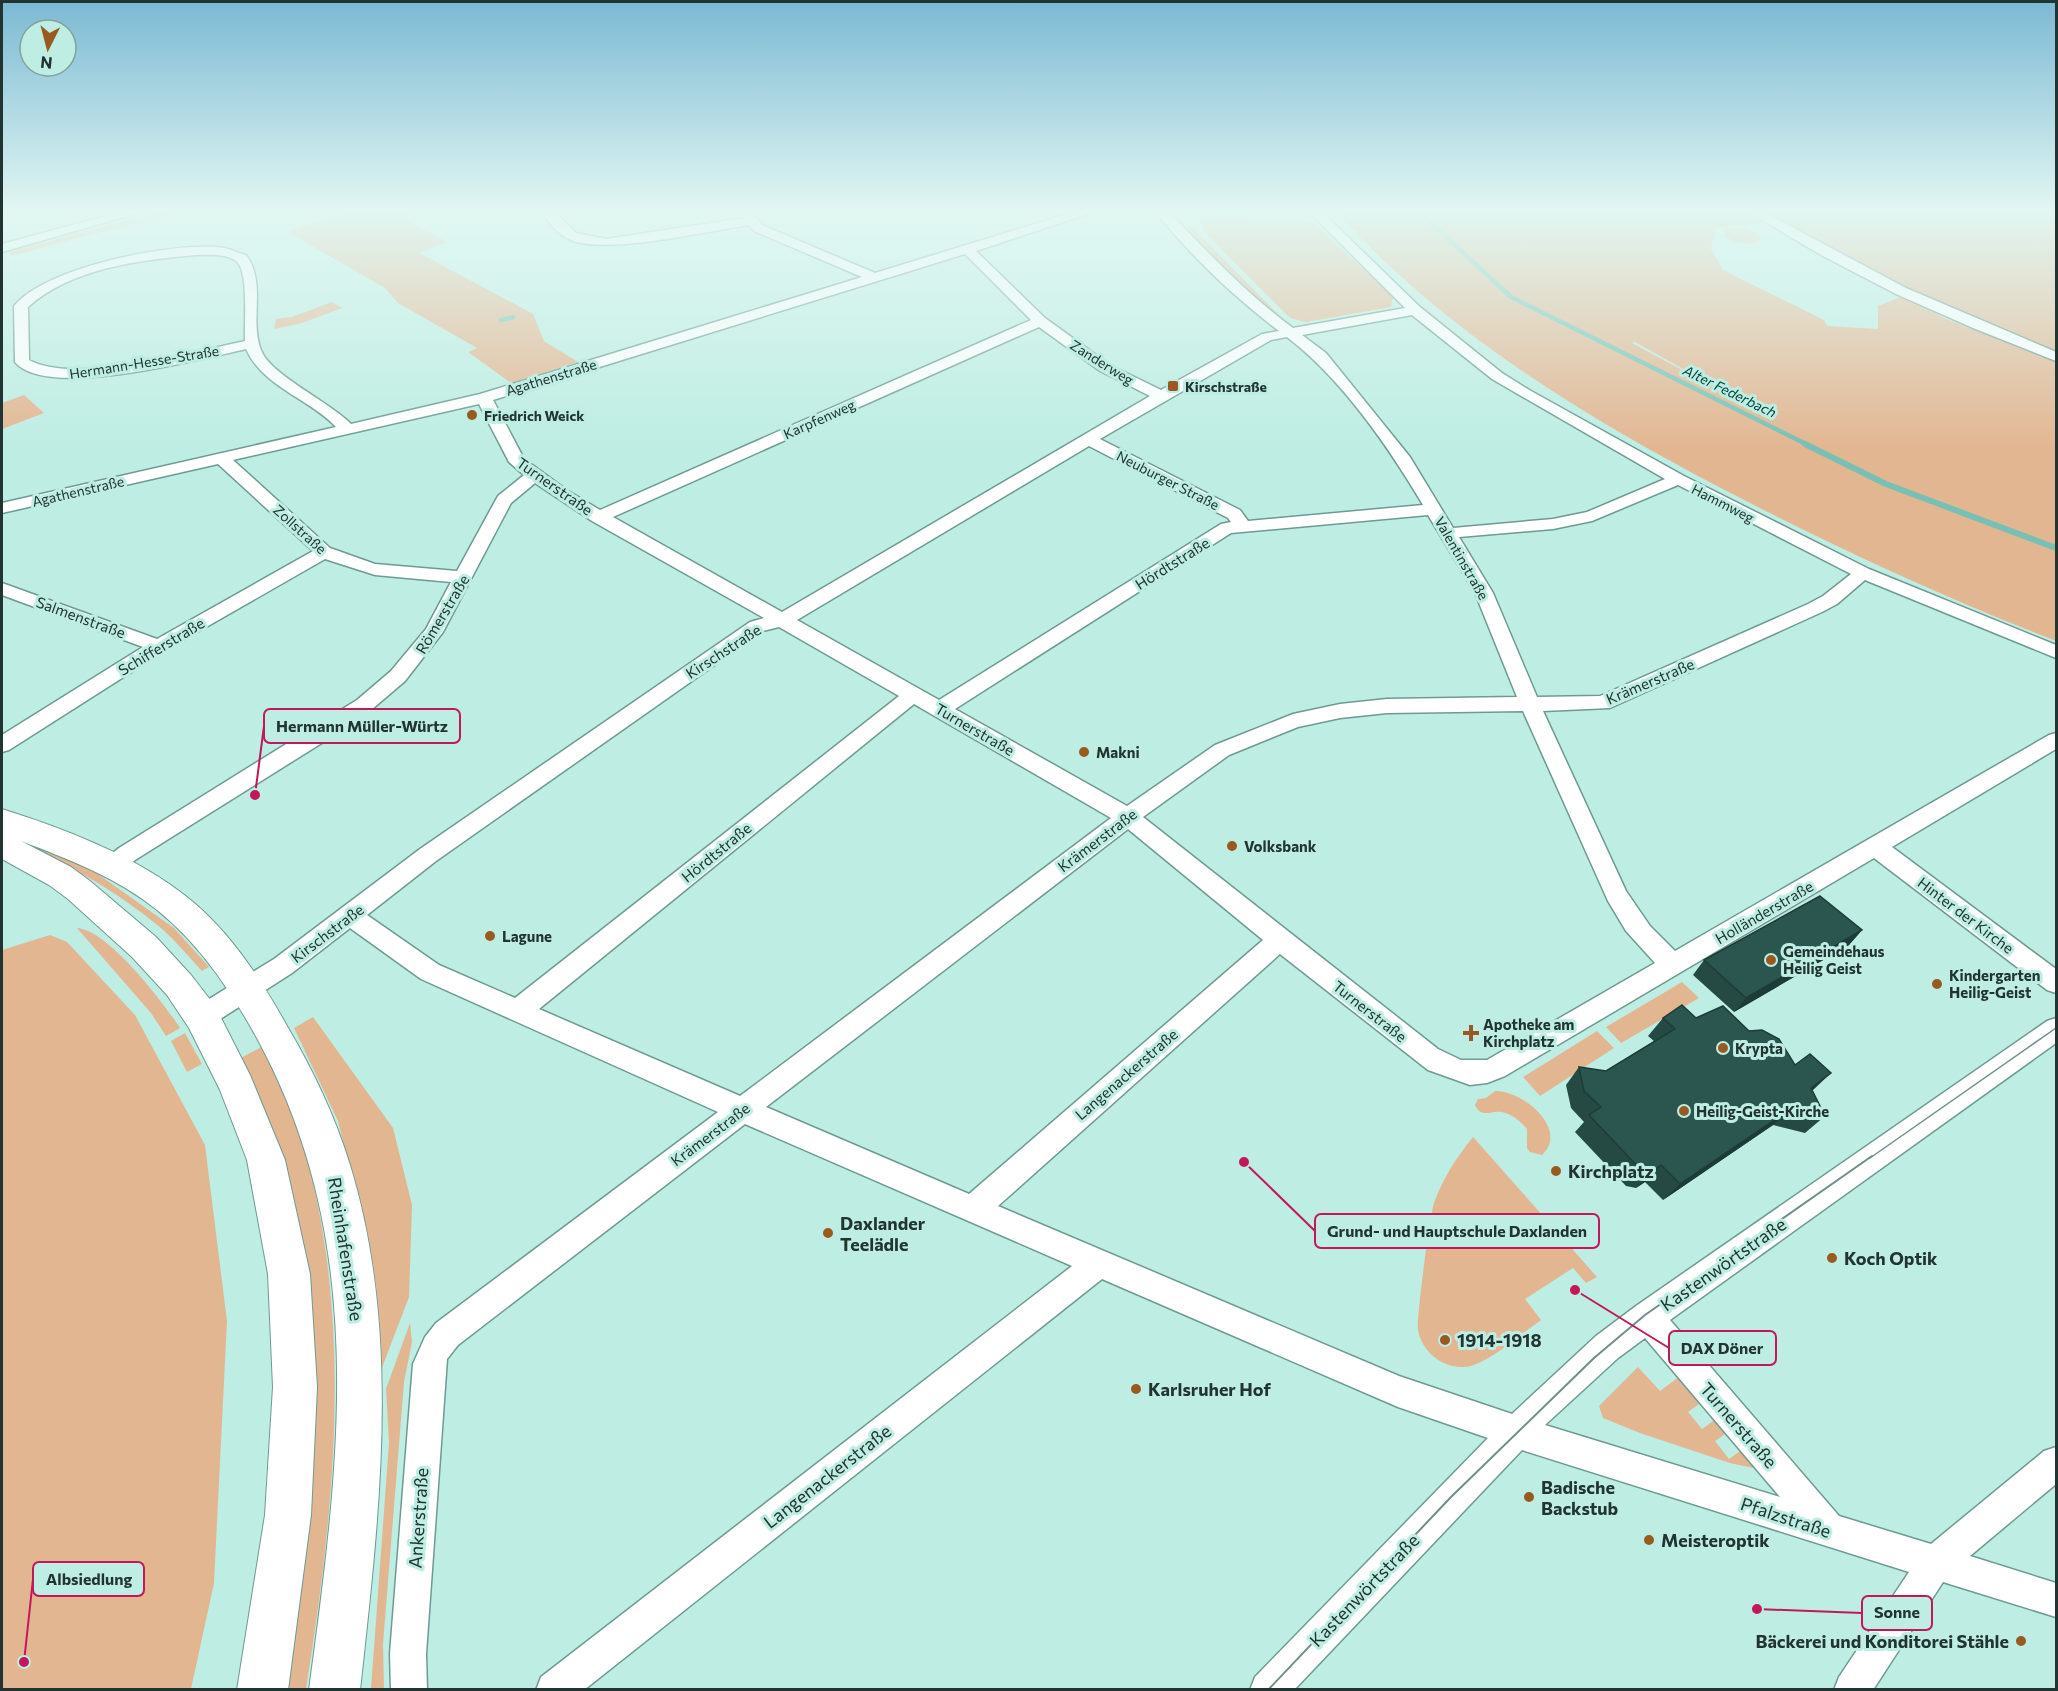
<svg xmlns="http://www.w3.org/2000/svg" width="2058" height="1691" viewBox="0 0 2058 1691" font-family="Commissioner,sans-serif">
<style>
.green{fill:#e3b692;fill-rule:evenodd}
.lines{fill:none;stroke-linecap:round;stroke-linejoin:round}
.stream-far1{stroke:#77c0b3;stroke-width:4.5}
.stream{stroke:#77c0b3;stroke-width:6}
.street-casing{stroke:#6e9a92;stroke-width:3}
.secondary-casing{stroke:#6e9a92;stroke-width:2}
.street{fill:#fff;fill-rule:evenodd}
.secondary{fill:#fff;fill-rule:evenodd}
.tram-far1{stroke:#6f8f89;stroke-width:1.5}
.tram{stroke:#6f8f89;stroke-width:2}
.wall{fill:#254a44}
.shaded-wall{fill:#1e3c37}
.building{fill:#2b564f;stroke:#1e3c37;stroke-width:1.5}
.poi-dot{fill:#985a20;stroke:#beede3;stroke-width:2}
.labels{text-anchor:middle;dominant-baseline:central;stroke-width:6;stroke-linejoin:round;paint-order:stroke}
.far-street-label{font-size:14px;fill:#223431;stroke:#beede3}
.far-poi-label{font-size:14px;font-weight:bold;fill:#223431;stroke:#beede3;text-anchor:start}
.far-water-label{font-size:14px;font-style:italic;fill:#00443b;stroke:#beede3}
.street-label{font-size:15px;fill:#223431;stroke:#beede3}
.poi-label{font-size:15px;font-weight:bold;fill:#223431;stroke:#beede3;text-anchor:start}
.near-poi-label{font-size:18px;font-weight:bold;fill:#223431;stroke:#beede3;text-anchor:start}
.near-street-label{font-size:18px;fill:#223431;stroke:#beede3}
.leader{fill:none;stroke:#c2185b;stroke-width:2}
.callout-dot{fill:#c2185b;stroke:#beede3;stroke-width:2}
.callout{fill:#beede3;stroke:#c2185b;stroke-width:2}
.callout-label{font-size:16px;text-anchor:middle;font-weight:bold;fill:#223431}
</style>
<rect width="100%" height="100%" fill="#beede3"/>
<g class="green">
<polygon points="160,211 190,211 73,239 12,256 10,252"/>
<polygon points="334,211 403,211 409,214 402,218 447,242 419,253 533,314 544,341 578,362 511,383 468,352 477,348 398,303 385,288 288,232 340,215"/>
<path d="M1336,211H1743L1761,223L1716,228L1711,249L1723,270L1824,320L1827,326L1878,329V306L1903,296L1944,318L2056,361V641C1940,596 1828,544 1717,486C1579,413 1441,329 1336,211ZM1635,342L1747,405L1632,343Z"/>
<polygon points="1763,211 2042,211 2056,217 2056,352 1994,327 1833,253"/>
<polygon points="1201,217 1311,221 1393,297 1391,307 1306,322 1290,318 1203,231"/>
<polygon points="1192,227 1281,317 1278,319 1269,314 1184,228"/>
<path d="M1726,229C1738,227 1755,228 1761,239C1750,247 1735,243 1724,236Z"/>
<polygon points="332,302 342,308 302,323 274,329 276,319 292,317"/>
<polygon points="24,395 44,413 2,429 2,403"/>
<path d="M2,829L55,851L95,872L174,928L209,967L202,971C189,957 176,941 161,928C114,889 59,858 2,837Z"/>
<path d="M77,928C108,930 163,1002 180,1028L166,1036L151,1013Z"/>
<polygon points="50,935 67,942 135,1015 205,1145 227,1321 214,1583 191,1689 2,1689 2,950"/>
<polygon points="1682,982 1699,998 1621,1043 1606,1027"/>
<polygon points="313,1017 393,1128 412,1205 409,1297 375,1386 362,1218 338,1121 294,1028"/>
<polygon points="1597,1031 1614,1048 1540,1096 1523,1077"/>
<polygon points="185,1033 202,1064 187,1072 171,1041"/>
<path d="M263,1046C281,1088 300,1129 311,1174C352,1342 333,1520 306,1689H277L305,1502L239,1059Z"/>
<path d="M1495,1091C1522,1090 1570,1129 1542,1155L1530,1152L1527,1148V1129C1520,1121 1512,1114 1502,1112C1490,1110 1482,1119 1475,1105L1478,1099L1486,1098Z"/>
<path d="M1473,1137L1597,1277L1586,1283L1573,1268L1525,1299L1541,1320C1522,1333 1486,1366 1464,1367C1442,1368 1422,1352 1418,1330C1416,1321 1430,1214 1434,1203C1443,1178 1456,1158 1473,1137Z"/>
<polygon points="410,1323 412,1342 404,1382 383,1644 384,1689 371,1689 389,1443 386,1389"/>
<polygon points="1638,1367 1660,1391 1680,1376 1702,1402 1688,1412 1702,1429 1716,1419 1728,1432 1715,1441 1729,1459 1743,1449 1758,1469 1730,1463 1640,1433 1603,1418 1599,1406"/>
</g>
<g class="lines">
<g class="stream-far1">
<polyline points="1418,211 1511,297 1808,445"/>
<polyline points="501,320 513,317"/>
</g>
<polyline class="stream" points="1805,444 1886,484 2056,548"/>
<g class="street-casing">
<g id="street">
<polygon points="124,211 145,211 2,252 2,244"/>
<path d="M541,211H554L576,233L606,239L744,218L738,211H751L762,225L875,273L1077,211H1097L976,251L1045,318L1110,365L1161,390L1262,334L1279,331C1234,297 1190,255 1155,211H1168C1208,253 1247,294 1293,328L1405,308L1308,211H1321L1420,307L1502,373L1531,391L1684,476L1869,569L2056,645V658L1865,580L1837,604L1822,612L1610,708L1543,711L1626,891L1650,926L1675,951L2049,735L2056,733V749L1892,847L2056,969V993L2047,990L1874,858L1505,1076L1487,1083L1470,1085L1428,1070L1280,954L998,1206L1399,1376L1512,1414L1596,1336L1636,1306L2047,1021L2056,1018V1043L1670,1320L1839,1516L1931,1544L2044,1451L2056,1447V1484L1970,1556L2056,1583V1617L1943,1582L1873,1690H1834L1839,1677L1909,1572L1522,1450L1294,1690H1250L1255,1677L1488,1438L1398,1407L1102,1279L584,1690H536L541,1677L1072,1266L745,1124L458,1345L447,1359L426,1654L427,1690H391L390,1654L413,1364L425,1337L436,1323L718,1112L421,979L350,928L292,973L211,1025L202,1028L193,1025L189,1017L193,1009L274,959L420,849L750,622L764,618L592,521L535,483L511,503L443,632L405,681L371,710L325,741L135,860C125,869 118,877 104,872L101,866L104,860L119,848L357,700L391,671L426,629L451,582L375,575L325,559L166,650L9,750L2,752V735L143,647L2,595V583L157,639L313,551L218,464L2,513V503L336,427C310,399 263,387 246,349C202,359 46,400 15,362L14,306C45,267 175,241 224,248C231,249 238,253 246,255C267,284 249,319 261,350C270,375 330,402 351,424L480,394L862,277L754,231L749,225C707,231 606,255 571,240C558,235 549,223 541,211ZM965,254L1031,320L600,510L568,491L524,459L493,400ZM196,255C208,255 228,253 237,262C249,273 244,325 245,341C193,352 75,385 29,360L28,307C71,268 140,260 196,255ZM1412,315L1492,379L1665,479L1587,512L1553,519L1453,528L1410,457L1326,353L1302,335ZM1039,327L1100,371L1150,396L782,612L613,517ZM1287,337C1342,379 1388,446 1423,505L1248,521L1240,510L1100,439L1271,340ZM479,404L509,462L524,475L498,496L457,571L375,564L330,548L233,460ZM1089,446L1228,518L1231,522L1221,524L939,700L797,620ZM1678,485L1851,574L1823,596L1808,604L1600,696L1537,697L1493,593L1459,537L1553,529L1592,521ZM1428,515L1475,593L1517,697L1387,699L1340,704L1293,714L1215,745L1127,806L955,709L1231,533ZM779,627L899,696L515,998L439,965L367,915L436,861L763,631ZM914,704L1111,818L740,1096L539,1009ZM1523,711L1608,901L1626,931L1655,963L1487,1060H1461L1438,1049L1143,817L1229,755L1298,727L1340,718L1387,713ZM1128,829L1263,940L969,1194L766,1107ZM1645,1338L1780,1497L1545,1425L1618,1358Z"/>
<polygon points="1747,211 1762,211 1906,288 2056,352 2056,361 1973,328 1896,294 1821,255"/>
</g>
</g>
<g class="secondary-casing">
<path id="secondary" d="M2,809C62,828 128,853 179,891C226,925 259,976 287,1026C313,1070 335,1116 350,1165C402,1334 379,1517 360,1690H309C339,1467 370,1249 259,1042C233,994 201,945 157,910C118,878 68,859 21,841L71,867L90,881L156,937L191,975L215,1006L250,1075L285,1160L310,1274L317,1387L311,1515L288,1690H237L265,1515L273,1387L268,1274L247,1160L220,1090L189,1028L167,995L132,957L68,899L49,885L2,859Z"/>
</g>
<use href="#street" class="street"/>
<use href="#secondary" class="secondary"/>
<polyline class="tram-far1" points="1870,1158 2056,1028"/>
<polyline class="tram" points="1268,1690 1451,1497 1594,1358 1645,1315 1872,1156"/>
</g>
<g class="wall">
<polygon points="1862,930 1849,945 1734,1012 1693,975 1704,960"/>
<polygon points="1663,1018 1696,1018 1749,1031 1795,1065 1812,1091 1825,1116 1805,1133 1773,1125 1663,1200 1645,1182 1636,1188 1626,1186 1575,1132 1584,1122 1571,1108 1566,1085 1579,1067 1606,1071 1654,1041 1648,1036"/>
</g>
<g class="shaded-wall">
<polygon points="1862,930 1849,945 1734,1012 1746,998"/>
<polygon points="1831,1073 1812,1091 1811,1088"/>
<polygon points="1792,1108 1773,1125 1663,1200 1680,1184"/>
<polygon points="1661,1165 1645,1182 1636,1188 1652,1172"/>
</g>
<g class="building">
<polygon points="1820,896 1862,930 1746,998 1704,960"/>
<polygon points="1682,1005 1696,1018 1723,1006 1749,1031 1762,1030 1779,1039 1795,1065 1810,1054 1831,1073 1811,1088 1825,1116 1792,1108 1680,1184 1661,1165 1652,1172 1641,1170 1589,1115 1601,1107 1584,1091 1579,1067 1606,1071 1675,1029 1663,1018"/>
</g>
<linearGradient id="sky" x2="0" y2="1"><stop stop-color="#7bb9d3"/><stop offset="0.47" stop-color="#e2f7f2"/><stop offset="1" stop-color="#e2f7f2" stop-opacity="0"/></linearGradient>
<rect width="2058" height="448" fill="url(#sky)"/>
<g class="poi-dot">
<rect x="1167" y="380" width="12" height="12" rx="3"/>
<circle cx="472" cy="415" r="6"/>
<circle cx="1084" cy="752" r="6"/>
<circle cx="1232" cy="846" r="6"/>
<circle cx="490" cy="936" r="6"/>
<circle cx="1771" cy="960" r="6"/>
<circle cx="1937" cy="984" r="6"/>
<path d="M1468 1024h6v6h6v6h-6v6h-6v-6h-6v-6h6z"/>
<circle cx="1723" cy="1048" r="6"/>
<circle cx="1684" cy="1111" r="6"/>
<circle cx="1556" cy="1171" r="6"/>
<circle cx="828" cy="1233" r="6"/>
<circle cx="1832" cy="1258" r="6"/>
<circle cx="1445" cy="1340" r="6"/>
<circle cx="1136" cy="1389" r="6"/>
<circle cx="1529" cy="1497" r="6"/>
<circle cx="1649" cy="1540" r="6"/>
<circle cx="2021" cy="1641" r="6"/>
</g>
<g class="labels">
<g class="far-street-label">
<text transform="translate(144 362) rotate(-9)">Hermann-Hesse-Straße</text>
<text transform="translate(1102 362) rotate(32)">Zanderweg</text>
<text transform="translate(551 377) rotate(-17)">Agathenstraße</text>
<text transform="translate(819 419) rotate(-24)">Karpfenweg</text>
<text transform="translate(1168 480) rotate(27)">Neuburger Straße</text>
<text transform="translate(78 491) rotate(-13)">Agathenstraße</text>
<text transform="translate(1723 503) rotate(27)">Hammweg</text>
<text transform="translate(300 529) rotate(42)">Zollstraße</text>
<text transform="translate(1462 558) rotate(60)">Valentinstraße</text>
</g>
<g class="far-poi-label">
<text x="1185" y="386">Kirschstraße</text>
<text x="484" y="415">Friedrich Weick</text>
</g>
<g class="far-water-label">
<text transform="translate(1730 391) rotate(26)">Alter Federbach</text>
</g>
<g class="street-label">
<text transform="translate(555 486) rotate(35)">Turnerstraße</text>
<text transform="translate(1172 563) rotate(-32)">Hördtstraße</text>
<text transform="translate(442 614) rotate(-59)">Römerstraße</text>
<text transform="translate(81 617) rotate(20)">Salmenstraße</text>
<text transform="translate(161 646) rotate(-31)">Schifferstraße</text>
<text transform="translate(723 651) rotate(-33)">Kirschstraße</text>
<text transform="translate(1650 681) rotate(-23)">Krämerstraße</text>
<text transform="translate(975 729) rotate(30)">Turnerstraße</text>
<text transform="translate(1097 840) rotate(-37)">Krämerstraße</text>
<text transform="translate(716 852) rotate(-39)">Hördtstraße</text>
<text transform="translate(1764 912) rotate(-30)">Holländerstraße</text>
<text transform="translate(1966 915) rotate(37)">Hinter der Kirche</text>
<text transform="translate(327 933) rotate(-37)">Kirschstraße</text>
<text transform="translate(1370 1011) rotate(38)">Turnerstraße</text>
<text transform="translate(1126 1074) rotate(-41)">Langenackerstraße</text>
<text transform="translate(710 1134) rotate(-37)">Krämerstraße</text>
</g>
<g class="poi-label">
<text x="1096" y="752">Makni</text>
<text x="1244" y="846">Volksbank</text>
<text x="502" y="936">Lagune</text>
<text x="1783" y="951">Gemeindehaus<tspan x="1783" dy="17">Heilig Geist</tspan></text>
<text x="1949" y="975">Kindergarten<tspan x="1949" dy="17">Heilig-Geist</tspan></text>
<text x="1483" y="1024">Apotheke am<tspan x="1483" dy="17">Kirchplatz</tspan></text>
<text x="1735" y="1048">Krypta</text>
<text x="1696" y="1111">Heilig-Geist-Kirche</text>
</g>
<g class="near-poi-label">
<text x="1568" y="1171">Kirchplatz</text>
<text x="840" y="1223">Daxlander<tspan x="840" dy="21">Teelädle</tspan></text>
<text x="1844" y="1258">Koch Optik</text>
<text x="1457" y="1340">1914-1918</text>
<text x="1148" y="1389">Karlsruher Hof</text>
<text x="1541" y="1487">Badische<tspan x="1541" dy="21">Backstub</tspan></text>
<text x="1661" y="1540">Meisteroptik</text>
<text x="2009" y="1641" text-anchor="end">Bäckerei und Konditorei Stähle</text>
</g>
<g class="near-street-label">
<text transform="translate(346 1249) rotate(81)">Rheinhafenstraße</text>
<text transform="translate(1723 1264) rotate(-35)">Kastenwörtstraße</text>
<text transform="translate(1739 1425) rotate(49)">Turnerstraße</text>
<text transform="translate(827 1476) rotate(-38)">Langenackerstraße</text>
<text transform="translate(1786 1517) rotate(18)">Pfalzstraße</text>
<text transform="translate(418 1518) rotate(-86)">Ankerstraße</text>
<text transform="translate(1364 1590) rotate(-46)">Kastenwörtstraße</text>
</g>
</g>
<path class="leader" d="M255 795L264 726M1244 1162L1315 1231M1575 1290L1669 1348M24 1662L33 1579M1757 1609L1862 1613"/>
<g class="callout-dot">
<circle cx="255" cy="795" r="6"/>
<circle cx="1244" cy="1162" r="6"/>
<circle cx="1575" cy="1290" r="6"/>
<circle cx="24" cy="1662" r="6"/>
<circle cx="1757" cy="1609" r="6"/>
</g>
<g class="callout">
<rect x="264" y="709" width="196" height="34" rx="6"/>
<rect x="1315" y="1214" width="284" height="34" rx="6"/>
<rect x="1669" y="1331" width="107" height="34" rx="6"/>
<rect x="33" y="1562" width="111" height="34" rx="6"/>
<rect x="1862" y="1596" width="70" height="34" rx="6"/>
</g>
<g class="callout-label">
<text x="362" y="732">Hermann Müller-Würtz</text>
<text x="1457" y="1237">Grund- und Hauptschule Daxlanden</text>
<text x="1722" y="1354">DAX Döner</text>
<text x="89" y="1585">Albsiedlung</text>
<text x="1897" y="1618">Sonne</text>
</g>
<rect width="2058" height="1691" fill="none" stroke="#223431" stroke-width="6"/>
<g transform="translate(48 48) rotate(186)"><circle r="28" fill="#beede3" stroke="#80a39c" stroke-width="1.5"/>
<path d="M0-4.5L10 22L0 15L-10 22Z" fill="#985a20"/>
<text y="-9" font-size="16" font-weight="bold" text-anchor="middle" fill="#223431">N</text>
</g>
</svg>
